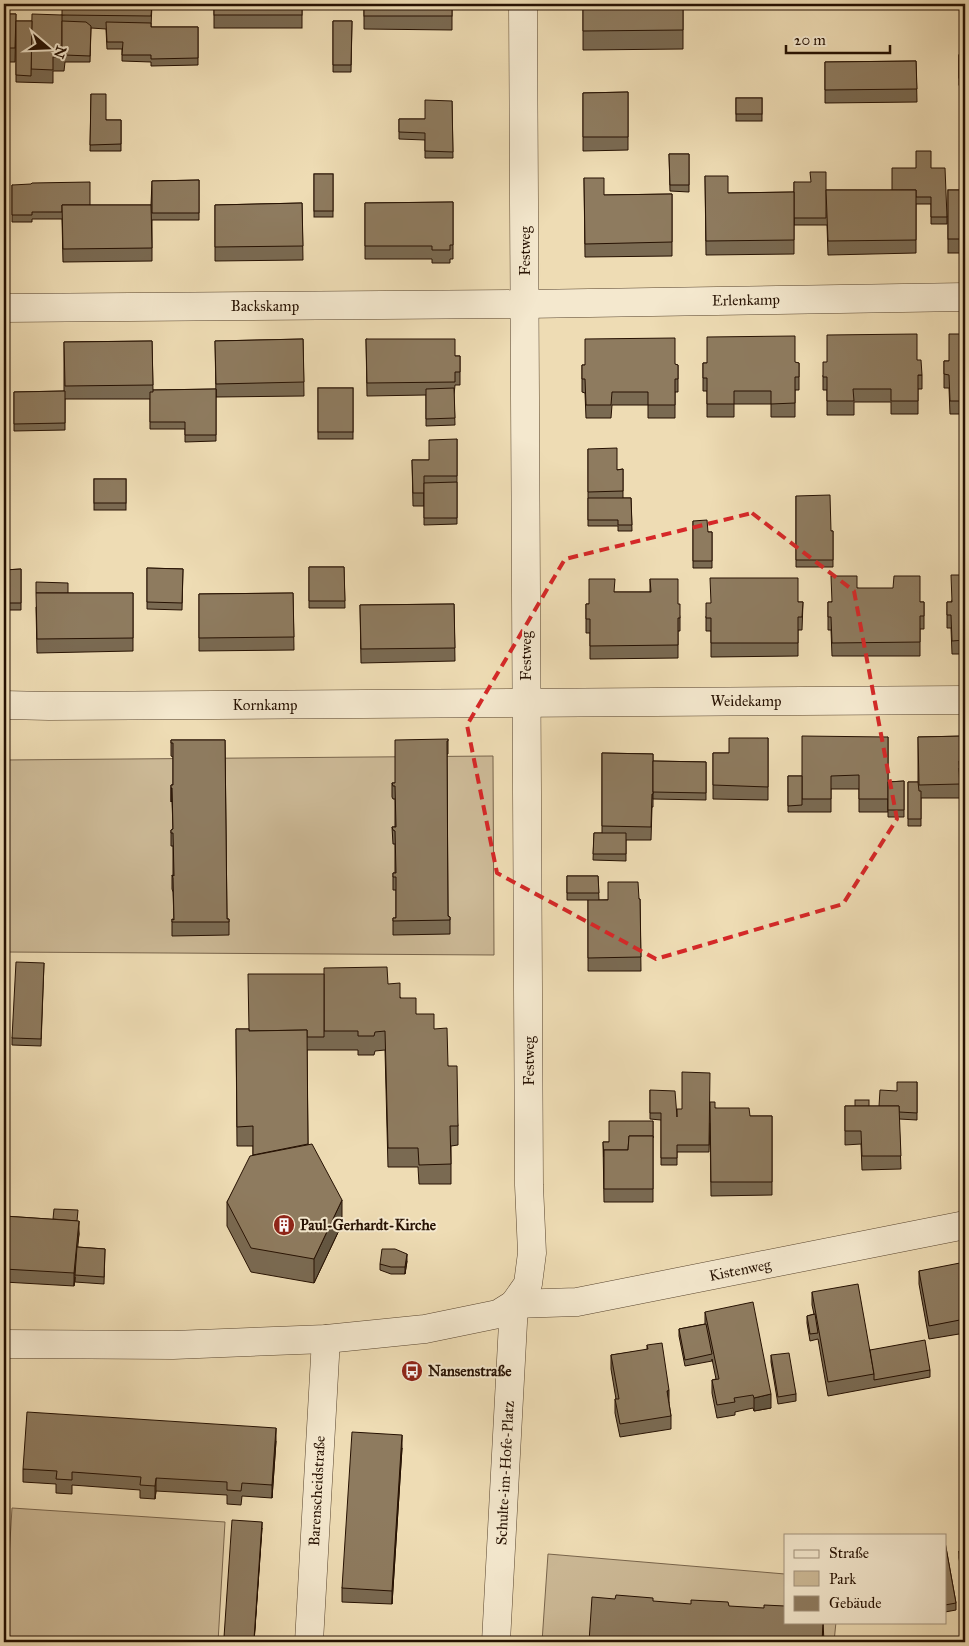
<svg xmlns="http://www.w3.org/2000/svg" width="969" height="1646" viewBox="0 0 969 1646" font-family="'IM FELL Great Primer',serif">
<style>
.green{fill:#ccb996;stroke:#79654c}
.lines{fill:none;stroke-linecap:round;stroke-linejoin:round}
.minor-casing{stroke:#58442e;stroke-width:29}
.minor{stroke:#f4e8ce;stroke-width:28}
.wall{fill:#7a6a52;stroke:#261102}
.shaded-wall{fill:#635642;stroke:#261102}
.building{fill:#8e7b5f;stroke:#261102}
.marked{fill:none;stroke:#d62828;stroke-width:4;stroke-dasharray:10 6;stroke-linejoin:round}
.labels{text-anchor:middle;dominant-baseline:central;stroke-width:4;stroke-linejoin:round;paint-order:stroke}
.street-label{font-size:15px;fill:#261102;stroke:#f4e8ce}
.poi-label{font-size:15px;font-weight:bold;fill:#261102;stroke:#f4e8ce;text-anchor:start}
</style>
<rect width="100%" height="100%" fill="#eedcb4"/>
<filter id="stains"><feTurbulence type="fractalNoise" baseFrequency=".004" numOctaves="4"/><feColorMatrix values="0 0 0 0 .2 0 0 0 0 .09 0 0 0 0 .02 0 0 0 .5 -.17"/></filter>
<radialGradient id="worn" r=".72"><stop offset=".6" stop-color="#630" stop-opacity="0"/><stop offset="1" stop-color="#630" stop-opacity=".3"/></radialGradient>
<g class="green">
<polygon points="493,756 494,955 4,952 4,760"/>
<polygon points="12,1508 225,1522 218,1642 4,1642"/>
<polygon points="548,1554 785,1574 785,1622 836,1622 834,1642 542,1642"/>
</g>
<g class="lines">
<g class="minor-casing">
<g id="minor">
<polyline points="4,308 526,304 965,297"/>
<polyline points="4,705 49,706 965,700"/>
<polyline points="514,1304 577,1302 965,1225"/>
<polyline points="4,1344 173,1345 326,1339 425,1329 498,1314 514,1304 528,1284 532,1253 529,1185 523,4"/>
<polyline points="309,1642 326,1339"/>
<polyline points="496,1642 514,1304"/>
</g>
</g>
<use href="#minor" class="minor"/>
</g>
<g class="wall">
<polygon points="152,4 151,27 198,27 198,65 151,66 151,62 122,61 122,49 107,49 106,29 91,28 90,62 65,62 64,71 53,71 53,83 16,82 16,21 32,21 62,15"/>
<rect x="214" y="4" width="88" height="24"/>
<polygon points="364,4 452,4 452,30 364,29"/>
<polygon points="583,4 683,4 683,49 583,50"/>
<polygon points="4,14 16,14 15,62 4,62"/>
<polygon points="333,21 352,21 351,72 333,72"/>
<rect x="959" y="55" width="6" height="30"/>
<polygon points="916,61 917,102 825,103 825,62"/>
<polygon points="628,92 628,150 583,151 583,93"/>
<polygon points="91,94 106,120 121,120 121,151 90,151"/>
<rect x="736" y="98" width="26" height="23"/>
<polygon points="452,101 453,158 425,158 425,140 399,139 399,119 425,119"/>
<polygon points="669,154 689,154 689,192 670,191"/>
<polygon points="931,168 947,217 947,224 931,224 931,204 916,204 916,253 828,255 827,225 794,225 794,182 826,190 892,190"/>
<rect x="314" y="174" width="19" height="43"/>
<polygon points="705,176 728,193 794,192 794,254 706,255"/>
<polygon points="584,178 604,195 672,194 672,256 585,257"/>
<polygon points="199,180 199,220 152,220 152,261 63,262 62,219 32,219 32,222 12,222 12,185 90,205 151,205 152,181"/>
<rect x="948" y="190" width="17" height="63"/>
<polygon points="453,202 453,259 450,259 450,263 432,263 432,259 365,259 365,203"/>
<polygon points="302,203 303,260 215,261 215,205"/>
<polygon points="965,334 965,414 950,414 949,388 944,388 944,361 949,361"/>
<polygon points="303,339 304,396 216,397 215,341"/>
<polygon points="366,339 455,356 460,356 460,385 455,385 454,395 455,425 426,426 426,395 367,396"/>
<polygon points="152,341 153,390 216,389 216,441 185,442 185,429 150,429 150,399 65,399 65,430 14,431 14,392 64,391 64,342"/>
<polygon points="703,363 799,363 799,390 795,390 795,417 771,417 771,404 734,404 734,417 707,417 707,391 703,391"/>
<polygon points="582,365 678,365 678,392 675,392 675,418 648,418 648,405 612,405 611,418 586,418 585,393 582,392"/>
<polygon points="823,375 922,375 922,389 918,389 918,414 891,414 891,402 854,402 854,415 827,415 827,390 823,390"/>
<rect x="318" y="388" width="35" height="51"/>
<polygon points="457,439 457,524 424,525 424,490 424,506 413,506 412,460 429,460"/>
<polygon points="588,449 617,470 623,469 623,498 631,498 632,531 618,531 618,526 588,526"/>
<rect x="94" y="479" width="32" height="31"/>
<polygon points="796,496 831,531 833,531 833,567 796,567"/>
<polygon points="693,521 708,532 712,532 712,568 693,568"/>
<polygon points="309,567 344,567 345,608 309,608"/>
<polygon points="147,568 183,569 182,610 147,609"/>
<polygon points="21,569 21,610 4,610 4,570"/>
<polygon points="965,575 965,654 952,654 951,628 947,628 947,602 951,602"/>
<polygon points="650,579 678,604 680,618 680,631 678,631 678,658 590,659 590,633 586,633 586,604 589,604 614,592 650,592"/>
<polygon points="857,588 920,602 924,602 924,629 920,629 920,656 832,656 831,630 828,630 828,602 831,602"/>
<polygon points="68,593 133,593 133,651 37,653 36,607"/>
<polygon points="293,593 294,650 199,651 199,594"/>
<polygon points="798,602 803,602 802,630 798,630 798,656 711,657 711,631 706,631 706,616"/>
<polygon points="454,604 455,661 361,663 360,605"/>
<polygon points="965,736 965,798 921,798 921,826 908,826 908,782 918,782 918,737"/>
<polygon points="888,737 888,812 859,812 859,789 831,789 831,812 788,812 788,776 802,776"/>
<polygon points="768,738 768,800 713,799 713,753 729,753"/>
<polygon points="448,739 448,754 447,754 448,916 450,917 450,934 393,935 393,918 396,918 396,890 393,890 393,873 395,873 395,844 393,844 392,827 395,827 395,799 393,799 392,797 392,783 395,783"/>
<polygon points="171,740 225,740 227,919 229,919 229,935 172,936 172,919 174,920 173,892 172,889 172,875 173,876 173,846 171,846 171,830 173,829 172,801 171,802 171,785 173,785 173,757 171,756"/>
<rect x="4" y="742" width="1" height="16"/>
<polygon points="602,753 653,754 653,807 652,807 651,840 626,840 626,861 593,860 594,833 602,833"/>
<polygon points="653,761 706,762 706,800 653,799"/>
<polygon points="904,781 904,817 888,817 888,782"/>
<polygon points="567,876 598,876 599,900 640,899 641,971 588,971 588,900 567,900"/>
<polygon points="44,963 41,1046 12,1045 12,1038"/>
<polygon points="388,984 416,1014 434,1029 448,1066 458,1126 458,1145 451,1146 451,1184 419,1184 418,1167 388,1167 385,1050 375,1051 374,1055 358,1055 358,1050 307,1050 308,1144 342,1224 314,1283 251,1272 227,1226 227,1202 253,1155 253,1146 237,1146 236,1029 249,1029"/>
<polygon points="917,1082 917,1120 899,1119 901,1169 862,1170 861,1144 845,1145 845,1106 879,1106 897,1091"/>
<polygon points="650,1090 677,1117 682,1109 710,1102 715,1108 750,1116 772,1116 772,1195 711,1196 710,1123 709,1152 677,1152 677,1165 661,1165 661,1120 650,1119"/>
<polygon points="653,1121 653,1202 604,1202 603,1142 609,1142"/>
<polygon points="4,1206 4,1216 77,1221 79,1234 77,1247 105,1249 104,1284 75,1282 75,1277 74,1286 4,1282"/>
<polygon points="407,1261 405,1274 391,1274 380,1270 380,1264"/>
<polygon points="965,1266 965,1333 929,1339 919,1284 919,1271"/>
<polygon points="812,1292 870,1350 930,1370 930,1377 828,1396 818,1339 810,1341 807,1323 807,1316 814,1314 812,1305"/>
<polygon points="705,1312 771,1408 754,1411 753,1408 735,1412 735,1415 717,1418 712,1393 712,1380 716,1379 712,1359 712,1361 685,1366 679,1336 679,1329 705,1324"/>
<polygon points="647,1345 669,1403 671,1416 671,1429 620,1437 615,1413 615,1399 616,1399 611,1369 611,1355 647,1350"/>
<polygon points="771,1355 796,1394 796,1401 778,1404 771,1362"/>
<polygon points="276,1441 272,1498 242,1496 241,1505 227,1504 227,1495 156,1491 155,1499 140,1498 140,1490 72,1485 72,1494 56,1493 56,1484 23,1482 23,1469"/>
<polygon points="402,1448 392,1604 342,1602 342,1588"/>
<polygon points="262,1528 254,1642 224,1642 224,1637"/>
<polygon points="945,1542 956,1603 956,1610 945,1612"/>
<polygon points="965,1550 965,1597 959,1558 959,1551"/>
</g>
<g class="shaded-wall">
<polygon points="171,788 172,788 172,801 171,802"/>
<polygon points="342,1200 342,1224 314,1283 314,1259"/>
<polygon points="79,1221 79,1234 74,1286 74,1273"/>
<polygon points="407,1254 407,1261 405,1274 405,1267"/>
<polygon points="669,1390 669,1403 667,1404 667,1391"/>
<polygon points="771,1394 771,1408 754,1411 754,1398"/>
<polygon points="276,1428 276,1441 272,1498 272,1485"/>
<polygon points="402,1435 402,1448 392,1604 392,1591"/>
<polygon points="156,1478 156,1491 155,1499 155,1486"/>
<polygon points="262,1522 262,1528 254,1642 254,1639"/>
<polygon points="823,1622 824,1642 822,1642"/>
</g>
<g class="building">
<polygon points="62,4 152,4 151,16 62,15"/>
<rect x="214" y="4" width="88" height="11"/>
<rect x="364" y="4" width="88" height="12"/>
<polygon points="583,4 683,4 683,30 583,31"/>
<polygon points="4,14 16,14 15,48 4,48"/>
<polygon points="32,14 62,15 62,48 65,48 64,57 53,57 53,70 31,69"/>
<polygon points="16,21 32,21 31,76 16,75"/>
<polygon points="62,21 86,22 91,26 90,56 65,55 65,48 62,48"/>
<polygon points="333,21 352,21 351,65 333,65"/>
<polygon points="106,22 151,23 151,27 198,27 198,58 151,59 151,55 122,55 123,42 107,42"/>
<rect x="959" y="55" width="6" height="23"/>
<polygon points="916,61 917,89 825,90 825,62"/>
<polygon points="628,92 628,137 583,137 583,93"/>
<polygon points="91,94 106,94 106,120 121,120 121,144 90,145"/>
<rect x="736" y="98" width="26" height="16"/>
<polygon points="425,100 452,101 453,152 425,151 425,133 399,132 399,119 425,119"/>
<polygon points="916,151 931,151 931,168 945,168 947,217 931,217 931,197 916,197 916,190 892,190 892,168 916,168"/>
<polygon points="669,154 689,154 689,185 670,185"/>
<polygon points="810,172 826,172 826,218 794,218 794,182 811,182"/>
<rect x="314" y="174" width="19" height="37"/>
<polygon points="705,176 728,176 728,193 794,192 794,240 706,241"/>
<polygon points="584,178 604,178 604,195 672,194 672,242 585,244"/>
<polygon points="199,180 199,213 152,213 152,181"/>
<polygon points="90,182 90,205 62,205 62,212 32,212 32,215 12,215 12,185 31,184 32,183"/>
<polygon points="826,190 916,190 916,240 828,241"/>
<rect x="948" y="190" width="17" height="49"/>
<polygon points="453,202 453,245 450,245 450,250 432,250 432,246 365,246 365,203"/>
<polygon points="302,203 303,246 215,247 215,205"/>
<polygon points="62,205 151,205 152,248 63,249"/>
<polygon points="917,334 917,360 921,360 922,375 918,375 918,401 891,401 891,389 853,389 854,401 827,401 827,377 823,377 823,362 827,362 827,335"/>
<polygon points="949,334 965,334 965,401 950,401 949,375 944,374 944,361 949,361"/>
<polygon points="795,336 795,362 799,363 799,377 795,377 795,403 771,404 771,391 734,391 734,404 707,404 707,378 703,378 703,363 707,363 707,337"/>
<polygon points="675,338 675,364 678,365 678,379 675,379 675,405 648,405 648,392 612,392 611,405 586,405 585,379 582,379 582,365 585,365 585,339"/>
<polygon points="303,339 304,382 216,384 215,341"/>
<polygon points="366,339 455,339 455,356 460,356 460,372 455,372 455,382 367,383"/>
<polygon points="152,341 153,385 65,386 64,342"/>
<rect x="318" y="388" width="35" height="44"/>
<polygon points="454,388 455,418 426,419 426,389"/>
<polygon points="216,389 216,435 185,435 185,422 150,422 150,392 153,392 153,390"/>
<polygon points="65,391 65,423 14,424 14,392"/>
<polygon points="457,439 457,476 424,476 424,493 413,493 412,460 429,460 429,440"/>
<polygon points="617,448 617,470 623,469 623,491 588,492 588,449"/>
<rect x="94" y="479" width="32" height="24"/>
<polygon points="457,482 457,518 424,518 424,483"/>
<polygon points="830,495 831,531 833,531 833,560 796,560 796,496"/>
<polygon points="588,498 631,498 632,525 618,525 618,520 588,520"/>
<polygon points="707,520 708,532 712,532 712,561 693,561 693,521"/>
<polygon points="309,567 344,567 345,601 309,601"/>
<polygon points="147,568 183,569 182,603 147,602"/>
<polygon points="21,569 21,603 4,603 4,570"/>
<polygon points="951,575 965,575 965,640 952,641 951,615 947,615 947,602 952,602"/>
<polygon points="831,576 857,576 857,588 893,588 894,576 920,576 920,602 924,602 924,616 920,616 920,642 832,643 831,617 828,617 828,602 832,602"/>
<polygon points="710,578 798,578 798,602 803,602 802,617 798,617 798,643 711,643 711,618 706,618 706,603 711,603"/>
<polygon points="589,579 615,579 614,592 651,592 650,579 678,579 678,604 680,604 680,618 678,618 678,645 590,646 590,619 586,619 586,604 589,604"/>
<polygon points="36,582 68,583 68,593 36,593"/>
<polygon points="36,593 133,593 133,638 37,639"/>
<polygon points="293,593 294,637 199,638 199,594"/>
<polygon points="454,604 455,648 361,649 360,605"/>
<polygon points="802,736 888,737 888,799 859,799 859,775 831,776 831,799 802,799"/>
<polygon points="965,736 965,761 959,761 960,784 919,785 918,737"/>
<polygon points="729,738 768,738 768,787 713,785 713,753 729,753"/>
<polygon points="448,739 448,741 447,741 448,916 450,917 450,920 393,921 393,918 396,918 396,877 393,877 393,873 396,873 395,831 393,830 392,827 396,827 395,786 393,786 392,783 395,783 395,740"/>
<polygon points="171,740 225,740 227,919 229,919 229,922 172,922 172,919 174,920 173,878 172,875 174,876 173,833 171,833 171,830 173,829 172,788 171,788 171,785 173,785 173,743 171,743"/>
<polygon points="602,753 653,754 653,794 652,794 651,827 602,826"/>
<polygon points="653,761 706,762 706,793 653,792"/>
<polygon points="959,768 965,768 965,791 960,791"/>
<polygon points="788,776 802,776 802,805 788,806"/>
<polygon points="904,781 904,810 888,810 888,782"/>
<polygon points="908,782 918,782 919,791 921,791 921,819 908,819"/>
<polygon points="594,833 626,833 626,854 593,854"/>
<polygon points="567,876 598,876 599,893 567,893"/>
<polygon points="608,882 638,882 639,899 640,899 641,957 588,958 588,900 608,900"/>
<polygon points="16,962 44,963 41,1039 12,1038"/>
<polygon points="387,967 388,984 400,983 400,998 416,998 416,1014 434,1014 434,1029 447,1028 448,1066 457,1066 458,1126 450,1126 451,1164 419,1165 418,1148 388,1148 385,1031 375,1032 374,1036 358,1036 358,1031 324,1031 324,968"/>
<polygon points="248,974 324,974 324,1037 307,1037 307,1030 249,1031"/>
<polygon points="236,1029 249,1029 249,1031 307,1030 308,1144 253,1155 253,1126 237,1127"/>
<polygon points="682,1072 710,1073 709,1145 677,1145 677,1158 661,1158 661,1113 650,1113 650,1090 675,1091 677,1117 677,1109 682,1109"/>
<polygon points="897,1082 917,1082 917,1113 899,1112 899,1106 879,1106 880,1090 897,1091"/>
<rect x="855" y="1100" width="14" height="6"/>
<polygon points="710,1102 715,1102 715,1108 749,1108 750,1116 772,1116 772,1182 711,1182"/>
<polygon points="845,1106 899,1106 901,1156 862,1156 861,1131 845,1131"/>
<polygon points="609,1121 653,1121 653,1138 653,1136 629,1136 628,1150 604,1150 604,1157 603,1142 609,1142"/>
<polygon points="629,1136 653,1136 653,1189 604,1189 604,1150 628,1150"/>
<polygon points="312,1144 342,1200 314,1259 251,1248 227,1202 250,1156"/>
<polygon points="54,1209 78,1210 77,1221 53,1219"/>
<polygon points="4,1216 79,1221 74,1273 4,1269"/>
<polygon points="77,1247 105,1249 104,1277 75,1275"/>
<polygon points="382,1249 395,1249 407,1254 405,1267 391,1267 380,1264"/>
<polygon points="965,1262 965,1319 929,1326 919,1271"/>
<polygon points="858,1284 874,1374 828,1382 812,1292"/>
<polygon points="753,1302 771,1394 754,1398 753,1395 734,1398 735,1402 717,1405 712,1380 719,1379 705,1312"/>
<polygon points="815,1314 818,1333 810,1334 807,1316"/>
<polygon points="706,1324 712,1354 685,1360 679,1329"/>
<polygon points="925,1340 930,1370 874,1380 874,1374 870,1350"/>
<polygon points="662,1343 669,1390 667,1391 671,1416 620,1424 615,1399 619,1399 611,1355 648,1349 647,1345"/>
<polygon points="789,1353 796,1394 778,1397 771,1355"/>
<polygon points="27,1412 276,1428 272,1485 242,1483 241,1491 227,1490 227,1482 156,1478 155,1486 140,1485 141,1477 72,1472 72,1480 56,1479 57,1471 23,1469"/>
<polygon points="352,1432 402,1435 392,1591 342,1588"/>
<polygon points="232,1520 262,1522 254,1639 224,1637"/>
<polygon points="945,1542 956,1603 945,1605"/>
<polygon points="965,1550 965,1590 959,1551"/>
<polygon points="616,1595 653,1598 653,1601 691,1604 691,1600 728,1602 729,1606 764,1608 764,1605 785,1606 785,1622 823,1622 822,1642 589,1642 592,1597 615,1599"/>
<polygon points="339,1640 390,1642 339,1642"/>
</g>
<path class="marked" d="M752,513L854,591L897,819L843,904L656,959L497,873L467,725L565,559Z"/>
<defs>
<g id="building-disc" transform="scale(1.125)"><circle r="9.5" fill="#8f2418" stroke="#f4e8ce"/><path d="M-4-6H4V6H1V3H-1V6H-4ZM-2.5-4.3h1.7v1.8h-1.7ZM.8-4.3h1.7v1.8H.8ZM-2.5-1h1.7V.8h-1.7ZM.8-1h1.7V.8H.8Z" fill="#fff"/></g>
<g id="bus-disc" transform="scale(1.125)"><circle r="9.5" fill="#8f2418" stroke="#f4e8ce"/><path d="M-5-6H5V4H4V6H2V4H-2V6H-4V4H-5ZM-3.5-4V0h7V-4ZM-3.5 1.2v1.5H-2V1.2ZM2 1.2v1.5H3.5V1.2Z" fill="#fff"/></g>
</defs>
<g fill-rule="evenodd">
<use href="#building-disc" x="284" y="1225"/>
<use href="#bus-disc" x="412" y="1371"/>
</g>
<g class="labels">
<g class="street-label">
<text transform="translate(525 251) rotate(-90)">Festweg</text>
<text transform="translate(746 300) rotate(-1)">Erlenkamp</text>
<text x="265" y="306">Backskamp</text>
<text transform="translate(526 656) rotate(-90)">Festweg</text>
<text x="746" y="701">Weidekamp</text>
<text x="265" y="705">Kornkamp</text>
<text transform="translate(529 1061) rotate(-90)">Festweg</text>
<text transform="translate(740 1270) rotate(-11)">Kistenweg</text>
<text transform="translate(505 1473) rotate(-87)">Schulte-im-Hofe-Platz</text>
<text transform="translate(317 1491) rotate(-87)">Barenscheidstraße</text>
</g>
<g class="poi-label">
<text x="300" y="1225">Paul-Gerhardt-Kirche</text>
<text x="428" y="1371">Nansenstraße</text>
</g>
</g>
<rect width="969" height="1646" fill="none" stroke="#eedcb4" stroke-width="20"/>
<rect x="5" y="5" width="959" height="1636" fill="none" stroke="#261102" stroke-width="2.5"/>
<rect x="10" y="10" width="949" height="1626" fill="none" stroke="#261102"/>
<rect x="784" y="1534" width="162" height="90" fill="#f4e8ce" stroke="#a2927c"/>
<rect x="794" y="1550" width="25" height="8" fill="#f4e8ce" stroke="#a2927c"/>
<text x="829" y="1558" font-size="15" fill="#261102">Straße</text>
<rect x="794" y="1571" width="25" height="15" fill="#ccb996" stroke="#a2927c"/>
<text x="829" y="1584" font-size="15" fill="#261102">Park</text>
<rect x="794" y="1596" width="25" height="15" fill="#8e7b5f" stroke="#a2927c"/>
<text x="829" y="1608" font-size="15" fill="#261102">Gebäude</text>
<g transform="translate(48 48) rotate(109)" stroke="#f4e8ce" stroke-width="4" paint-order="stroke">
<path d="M0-4L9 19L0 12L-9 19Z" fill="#261102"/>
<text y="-8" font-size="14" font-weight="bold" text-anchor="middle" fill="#261102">N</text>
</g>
<path d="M786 45v8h104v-8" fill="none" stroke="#261102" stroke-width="2.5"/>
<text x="794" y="45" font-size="15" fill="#261102" stroke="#f4e8ce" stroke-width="4" paint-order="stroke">20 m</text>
<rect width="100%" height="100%" filter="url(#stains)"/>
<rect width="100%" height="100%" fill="url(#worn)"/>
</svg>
